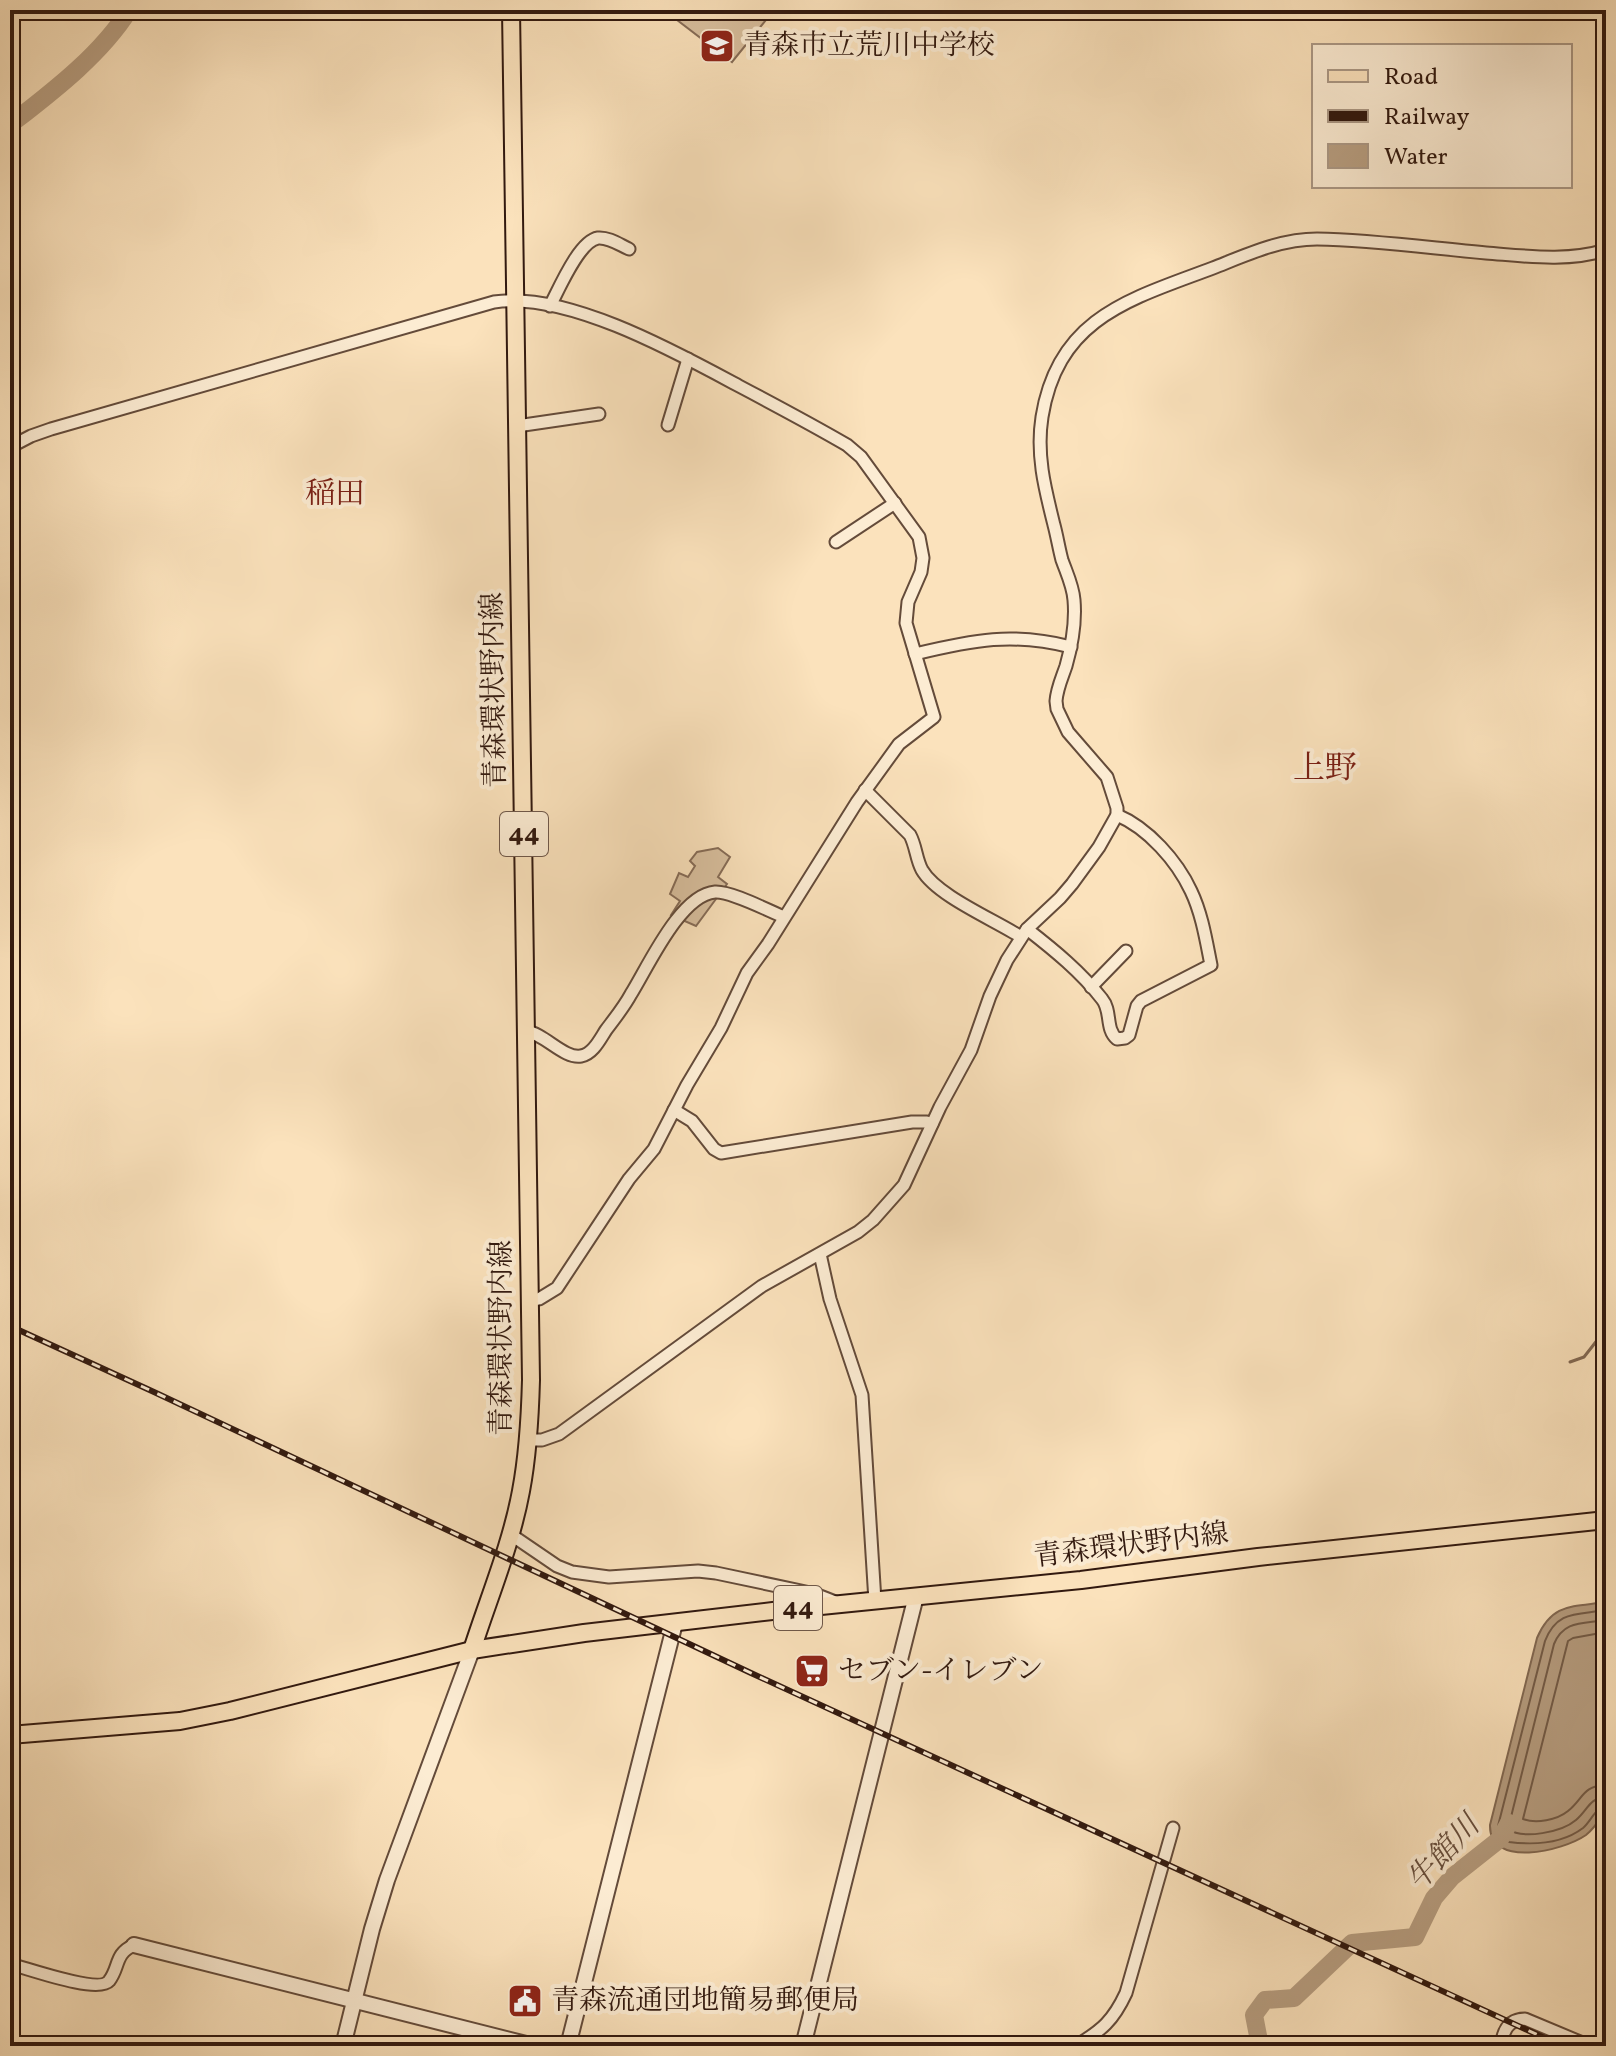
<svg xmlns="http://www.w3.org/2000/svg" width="1616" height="2056" viewBox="0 0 1616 2056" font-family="Vollkorn,'Noto Serif JP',serif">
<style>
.green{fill:#d9c09f;stroke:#866c57;stroke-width:2}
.water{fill:#b79e81;stroke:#826953;stroke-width:2}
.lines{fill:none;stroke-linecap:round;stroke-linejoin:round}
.shore{stroke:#745c48;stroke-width:2}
.stream{stroke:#826953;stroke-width:3}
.river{stroke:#b79e81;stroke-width:18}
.minor-casing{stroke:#644b3a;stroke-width:15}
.tertiary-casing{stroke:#644b3a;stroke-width:18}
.primary-casing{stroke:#32190f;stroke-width:20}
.minor{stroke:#fcecd3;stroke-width:11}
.tertiary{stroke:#fcecd3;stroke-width:14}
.primary{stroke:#fbe2bc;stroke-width:16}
.rail-casing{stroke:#32190f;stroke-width:6}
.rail{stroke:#fcecd3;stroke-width:3;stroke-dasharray:9;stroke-linecap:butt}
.labels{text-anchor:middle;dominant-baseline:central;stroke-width:8;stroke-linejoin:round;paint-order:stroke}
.shield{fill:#fcecd3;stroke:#6f584a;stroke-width:2}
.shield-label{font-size:26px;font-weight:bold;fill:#32190f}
.poi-label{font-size:28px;fill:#32190f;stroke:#fcecd3;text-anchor:start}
.street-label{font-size:28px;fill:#32190f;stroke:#fcecd3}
.neighbourhood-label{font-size:30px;fill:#7a1f14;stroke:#fcecd3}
.water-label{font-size:30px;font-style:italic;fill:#674e3d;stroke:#fcecd3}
.quarter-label{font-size:32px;fill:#7a1f14;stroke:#fcecd3}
</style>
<rect width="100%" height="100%" fill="#fbe2bc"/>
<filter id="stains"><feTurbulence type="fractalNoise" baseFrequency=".0025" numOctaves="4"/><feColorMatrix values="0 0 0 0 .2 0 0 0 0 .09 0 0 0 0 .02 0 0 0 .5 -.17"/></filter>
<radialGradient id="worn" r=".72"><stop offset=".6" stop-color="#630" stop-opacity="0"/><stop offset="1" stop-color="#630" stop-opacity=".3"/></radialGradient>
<g class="green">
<polygon points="664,10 774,10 732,62"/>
<polygon points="718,848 730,857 718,877 727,884 696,926 671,915 680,901 670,894 679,873 688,877 695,866 690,861 697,852"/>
</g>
<path class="water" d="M1606,1602V1810C1600,1819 1594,1829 1586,1835C1563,1851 1489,1869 1490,1825L1537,1638C1552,1603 1572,1607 1606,1602Z"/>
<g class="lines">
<g class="shore">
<path d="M1606,1610C1577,1615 1557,1610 1545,1641L1498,1826V1832L1509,1842C1533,1845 1562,1844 1583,1828C1592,1820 1594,1809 1606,1807"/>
<path d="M1606,1620C1583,1624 1564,1620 1554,1644L1508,1829C1523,1840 1562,1832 1576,1820C1588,1810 1589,1798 1606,1797"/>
<path d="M1606,1632L1573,1638L1568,1641L1523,1819C1536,1824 1557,1820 1568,1811C1584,1798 1582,1786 1606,1785"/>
</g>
<polyline class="stream" points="1570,1362 1584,1357 1602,1334 1606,1332"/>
<g class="river">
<path d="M10,122L16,120C56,89 102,53 129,10"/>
<polyline points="1260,2046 1254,2015 1265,2000 1294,1998 1352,1943 1415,1937 1434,1898 1452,1877 1500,1839 1509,1823"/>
</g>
<g class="minor-casing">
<g id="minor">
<path d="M550,306C559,289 579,241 598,238C609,237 620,245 629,249"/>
<polyline points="668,425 688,359"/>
<polyline points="517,426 599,414"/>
<path d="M10,447L31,436L51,429L494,302C566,291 676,352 739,386C775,405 811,424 847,445L861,457L919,537L923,558L921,572L908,602L906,623L934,717L899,744L857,802L768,944L747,973L721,1028L687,1085L654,1149L629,1179L557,1288L539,1299L530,1301"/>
<polyline points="836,542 895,503"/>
<path d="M915,654C973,640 1013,632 1071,647"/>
<path d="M865,790L910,835C916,846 916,859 922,870C937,896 995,920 1021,937"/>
<path d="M1027,929C1054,950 1081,972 1102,999C1112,1011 1105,1029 1117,1039L1125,1038L1129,1035L1137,1006L1141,1001L1211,965C1206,940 1202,914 1191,891C1177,861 1148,828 1117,815"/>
<polyline points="1091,987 1126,951"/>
<path d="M526,1031C545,1034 564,1059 581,1056C593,1054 600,1039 606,1030C615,1018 624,1007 631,994C648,967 680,895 715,892C731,891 769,911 784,917"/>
<polyline points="674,1110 692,1121 714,1149 721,1153 912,1122 927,1122 932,1124"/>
<polyline points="820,1254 830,1299 862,1395 875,1601"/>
<path d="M528,1440H542L559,1434L762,1286L858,1232L873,1220L904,1185L940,1107L971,1050L990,996L1007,960L1027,929L1060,898L1072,884L1099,847L1117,815V808L1107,777L1068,732L1057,709L1056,701C1057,688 1062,678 1066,666C1072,645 1076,623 1074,600C1073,586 1067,574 1062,560C1059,549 1057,536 1054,525C1045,489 1036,455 1042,417C1058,317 1131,299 1213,268C1246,255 1280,239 1317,239C1373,240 1430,248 1486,253C1526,256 1567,262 1606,250"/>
<polyline points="510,1534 557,1566 572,1572 609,1577 698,1571 716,1573 815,1594 838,1603"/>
<path d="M10,1964C27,1968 98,1994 109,1981C120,1967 114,1954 134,1945"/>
<path d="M1076,2046C1102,2030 1113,2021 1126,1993L1173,1828"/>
<path d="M1501,2046C1503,2031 1508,2019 1525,2019L1580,2042L1595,2046"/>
</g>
</g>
<g class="tertiary-casing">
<g id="tertiary">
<polyline points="134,1945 534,2046"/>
<polyline points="343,2046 372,1929 387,1880 472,1650"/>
<polyline points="568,2046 675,1623"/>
<polyline points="803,2046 916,1596"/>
</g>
</g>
<g class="primary-casing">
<g id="primary">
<path d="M472,1650C489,1597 511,1545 521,1491C528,1454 530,1417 531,1380L511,10"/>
<polyline points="10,1735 180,1721 230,1711 472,1650 584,1633 781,1610 1081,1580 1258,1557 1606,1520"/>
</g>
</g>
<use href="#minor" class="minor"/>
<use href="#tertiary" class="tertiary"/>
<use href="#primary" class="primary"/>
<g class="rail-casing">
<polyline id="rail" points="10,1326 154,1392 751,1673 1562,2046"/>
</g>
<use href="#rail" class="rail"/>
</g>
<defs>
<g id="school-square" transform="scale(1.8)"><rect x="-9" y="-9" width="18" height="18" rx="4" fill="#8f2418" stroke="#fcecd3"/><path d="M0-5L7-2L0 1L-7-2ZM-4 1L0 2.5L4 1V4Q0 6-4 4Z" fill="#fff"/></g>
<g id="supermarket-square" transform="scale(1.8)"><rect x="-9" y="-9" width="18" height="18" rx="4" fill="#8f2418" stroke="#fcecd3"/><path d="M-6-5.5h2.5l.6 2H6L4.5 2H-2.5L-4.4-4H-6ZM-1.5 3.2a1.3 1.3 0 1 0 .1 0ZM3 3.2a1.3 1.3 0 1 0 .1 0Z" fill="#fff"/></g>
<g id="civic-square" transform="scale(1.8)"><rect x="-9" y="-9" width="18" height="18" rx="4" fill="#8f2418" stroke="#fcecd3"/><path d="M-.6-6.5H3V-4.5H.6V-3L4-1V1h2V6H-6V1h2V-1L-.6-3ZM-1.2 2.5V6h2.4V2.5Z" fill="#fff"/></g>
</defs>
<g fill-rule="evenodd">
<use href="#school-square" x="717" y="46"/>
<use href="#supermarket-square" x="812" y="1671"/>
<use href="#civic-square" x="525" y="2001"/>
</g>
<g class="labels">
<g class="shield">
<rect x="500" y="812" width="48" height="44" rx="6"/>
<rect x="774" y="1586" width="48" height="44" rx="6"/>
</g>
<g class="shield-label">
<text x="524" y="834">44</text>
<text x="798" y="1608">44</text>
</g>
<g class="poi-label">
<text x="743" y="46">青森市立荒川中学校</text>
<text x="838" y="1671">セブン-イレブン</text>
<text x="551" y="2001">青森流通団地簡易郵便局</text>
</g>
<g class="street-label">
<text transform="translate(495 690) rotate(-91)">青森環状野内線</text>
<text transform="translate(502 1338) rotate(-90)">青森環状野内線</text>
<text transform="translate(1131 1546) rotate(-7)">青森環状野内線</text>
</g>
<g class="neighbourhood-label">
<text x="335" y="495">稲田</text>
</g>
<g class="water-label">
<text transform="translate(1444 1854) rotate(-47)">牛館川</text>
</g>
<g class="quarter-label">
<text x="1325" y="770">上野</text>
</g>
</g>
<rect width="1616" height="2056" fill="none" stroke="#fbe2bc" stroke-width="40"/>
<rect x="12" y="12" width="1592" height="2032" fill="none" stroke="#32190f" stroke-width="4"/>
<rect x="20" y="20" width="1576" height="2016" fill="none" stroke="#32190f" stroke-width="2"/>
<rect x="1312" y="44" width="260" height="144" fill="#fcecd3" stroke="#ab9885" stroke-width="2"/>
<rect x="1328" y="70" width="40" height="12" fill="#fbe2bc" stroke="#ab9885" stroke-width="2"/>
<text x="1384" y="84" font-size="24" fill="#32190f">Road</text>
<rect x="1328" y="110" width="40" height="12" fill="#32190f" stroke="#ab9885" stroke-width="2"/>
<text x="1384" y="124" font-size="24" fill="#32190f">Railway</text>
<rect x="1328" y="144" width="40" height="24" fill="#b79e81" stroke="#ab9885" stroke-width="2"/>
<text x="1384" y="164" font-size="24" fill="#32190f">Water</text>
<rect width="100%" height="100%" filter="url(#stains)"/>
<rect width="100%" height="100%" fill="url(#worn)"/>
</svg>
